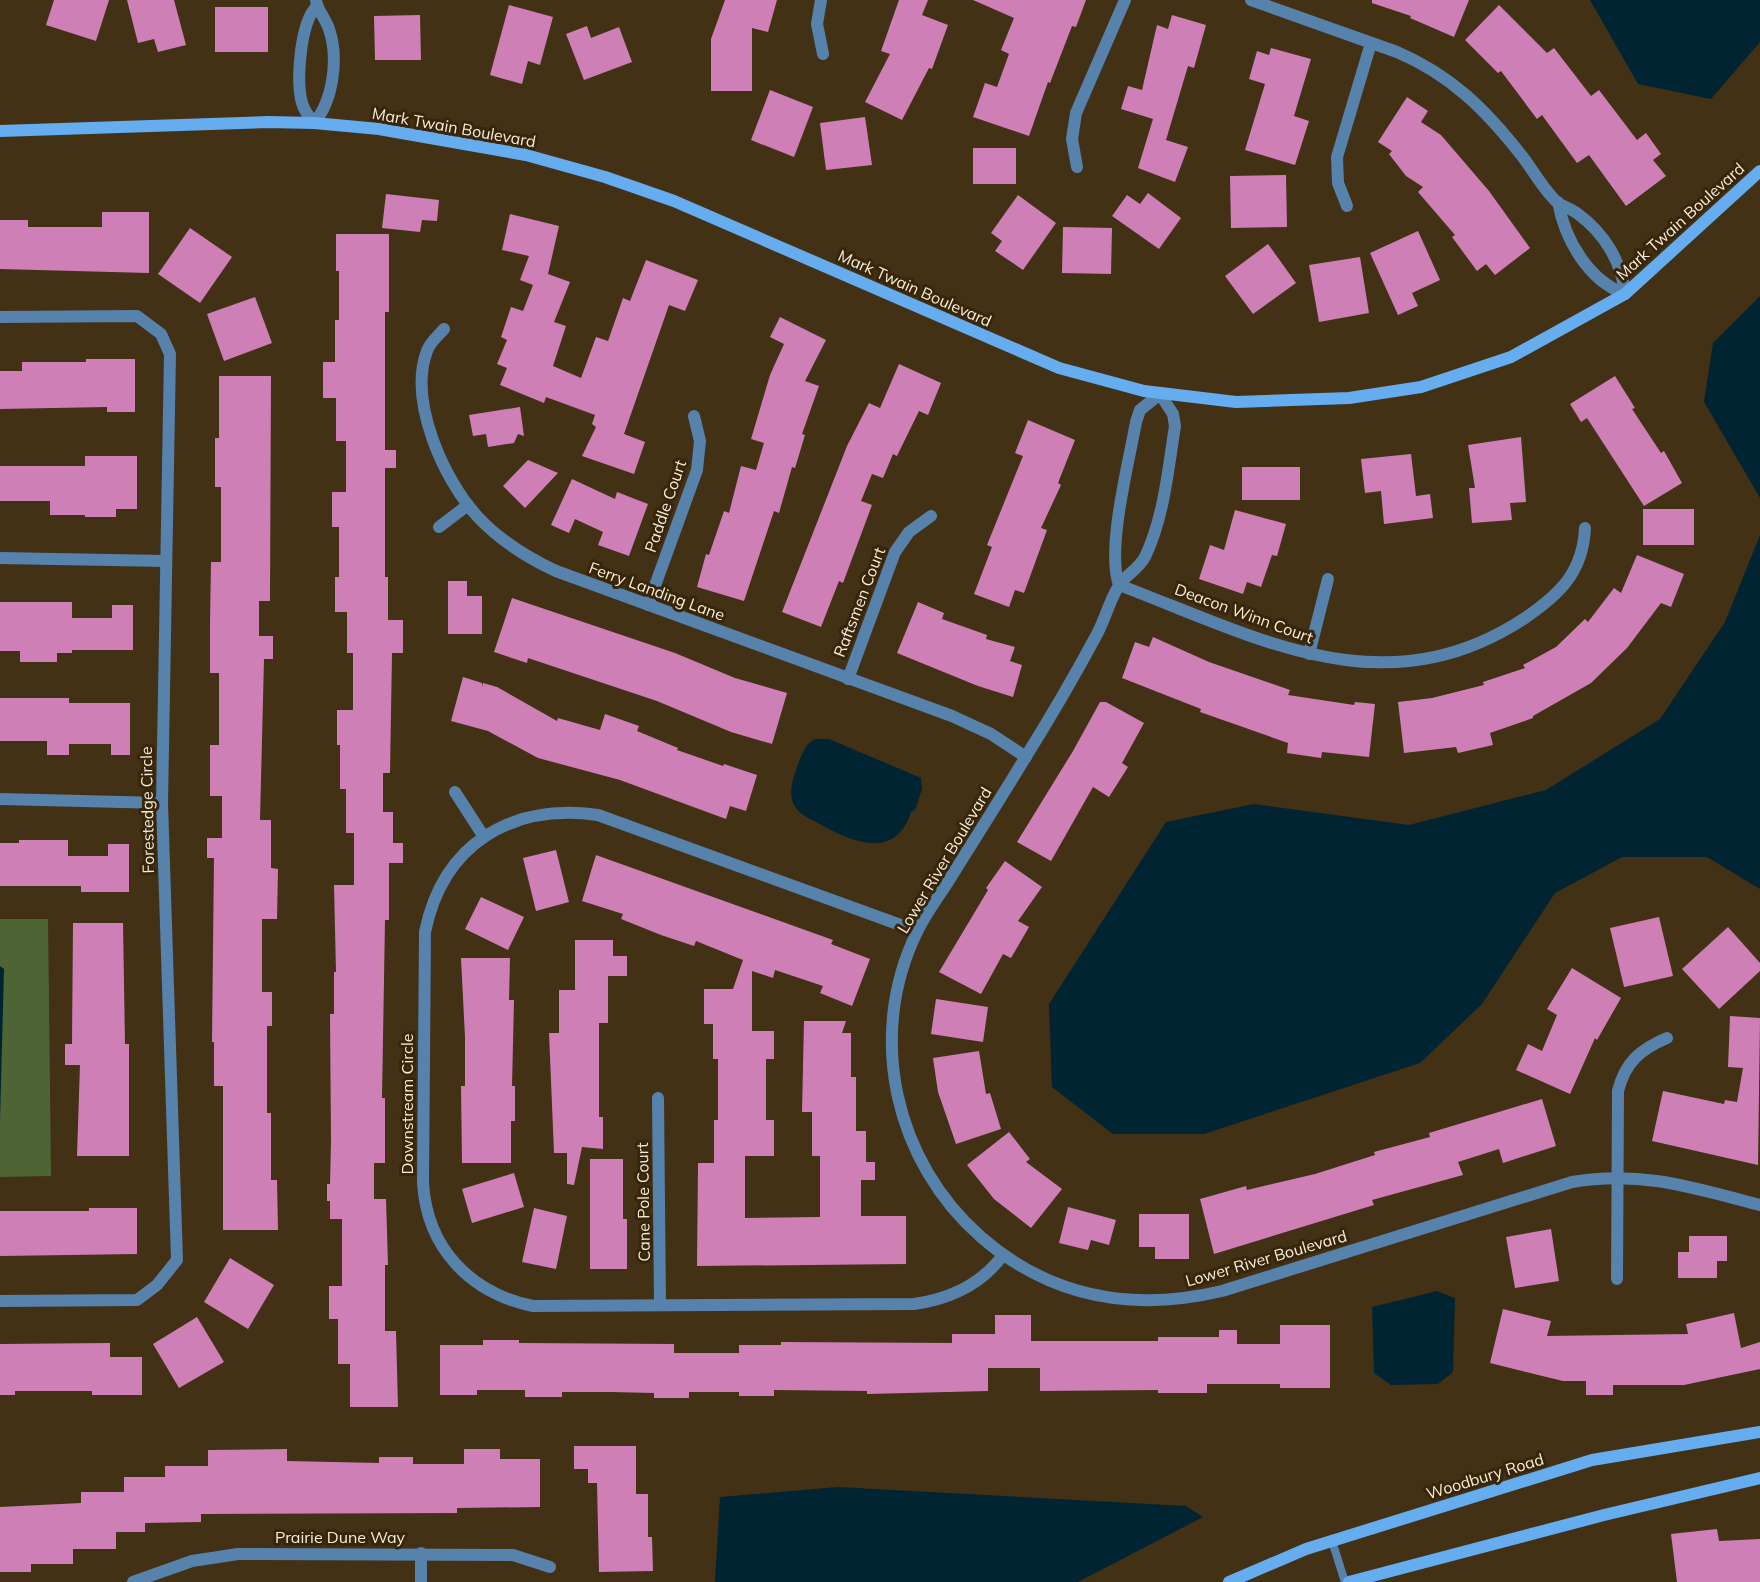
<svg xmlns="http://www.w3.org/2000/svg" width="1760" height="1582" viewBox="0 0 1760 1582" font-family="Mulish,sans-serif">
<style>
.green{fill:#4f6435}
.water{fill:#002431}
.building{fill:#ce80b6}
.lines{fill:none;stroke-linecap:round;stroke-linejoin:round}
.lane{stroke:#5682ab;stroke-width:8}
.street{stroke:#5682ab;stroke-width:12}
.secondary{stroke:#65adef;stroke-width:12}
.labels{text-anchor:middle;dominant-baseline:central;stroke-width:6;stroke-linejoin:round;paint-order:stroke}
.street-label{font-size:16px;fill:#f7ecdc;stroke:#372609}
</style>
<rect width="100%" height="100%" fill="#423114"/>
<polygon class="green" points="0,919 48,919 51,1176 0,1177"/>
<g class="water">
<polygon points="1590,0 1760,0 1760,42 1711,99 1638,84"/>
<polygon points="1760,296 1760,498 1704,402 1713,343"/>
<polygon points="1760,535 1760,889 1707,857 1622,857 1555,893 1482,1004 1420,1063 1204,1134 1113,1134 1052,1087 1049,1004 1166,822 1254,804 1409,825 1546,790 1660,719 1725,622"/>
<path d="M816,739H829L921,778L922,789L915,810L911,812C896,860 853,843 820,824C811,819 799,815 794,805C788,793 793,777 798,765C802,754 805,743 816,739Z"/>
<polygon points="0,966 4,969 0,1121"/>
<polygon points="1437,1291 1455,1298 1453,1372 1438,1384 1391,1385 1374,1373 1372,1307"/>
<polygon points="838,1487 1186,1506 1203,1517 1078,1582 715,1582 720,1497"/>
</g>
<g class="building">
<polygon points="54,0 109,0 96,41 46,25"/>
<polygon points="127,0 174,0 186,45 158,52 154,39 138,43"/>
<polygon points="725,0 777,0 768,32 752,28 752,91 711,91 711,39"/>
<polygon points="899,0 928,0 922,15 948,25 932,69 929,68 902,120 865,102 890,54 881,51"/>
<polygon points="973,0 1086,0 1076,27 1072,26 1050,83 1048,82 1029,136 973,117 985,83 997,87 1009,54 1001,50 1014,18"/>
<polygon points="1372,0 1469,0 1454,37 1410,18 1411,16 1372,3"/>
<polygon points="509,5 553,17 540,65 528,61 522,84 490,75"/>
<polygon points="1499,5 1547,53 1554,48 1591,96 1599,90 1637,140 1646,133 1661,154 1653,160 1666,176 1626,206 1589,155 1577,163 1542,115 1537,119 1501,71 1498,73 1465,40"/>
<rect x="215" y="7" width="53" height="45"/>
<polygon points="420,15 421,60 375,60 374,16"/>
<polygon points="1172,15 1206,25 1194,68 1188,66 1166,140 1188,147 1175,182 1138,168 1153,119 1121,109 1128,86 1142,90 1157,25 1168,29"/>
<polygon points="587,26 591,38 619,27 632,62 584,80 566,34"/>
<polygon points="1271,48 1311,59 1294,116 1309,121 1295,165 1245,150 1265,84 1249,79 1257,51 1269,55"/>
<polygon points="770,90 813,107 794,157 751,140"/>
<polygon points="1407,97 1428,111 1421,122 1441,135 1489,191 1530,248 1495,275 1486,264 1477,271 1452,237 1455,235 1418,192 1423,187 1406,176 1389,154 1392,151 1378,142"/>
<polygon points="865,117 872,165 826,170 820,123"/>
<rect x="973" y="148" width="43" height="36"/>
<polygon points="1286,175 1287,227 1231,228 1230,176"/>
<polygon points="1148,193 1181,218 1159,249 1112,216 1127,195 1140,204"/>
<polygon points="386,194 439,200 437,221 422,220 420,232 382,228"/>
<polygon points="1018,195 1056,223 1023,270 995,251 1002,241 991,233"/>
<polygon points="102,212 149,212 149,273 0,269 0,220 28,220 28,227 102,227"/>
<polygon points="510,214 559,226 548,274 570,282 554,322 566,326 553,366 581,378 596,337 608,341 623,298 630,301 646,260 698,280 685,311 669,305 624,434 645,442 634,474 582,456 596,427 592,424 595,415 546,397 544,403 500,385 507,368 497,364 507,340 501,337 511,307 523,311 533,285 520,280 529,256 502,250"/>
<polygon points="1063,227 1112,228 1111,274 1062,273"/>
<polygon points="190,228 232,257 200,303 158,274"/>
<polygon points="1418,231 1440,280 1412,293 1418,306 1398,315 1370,253"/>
<polygon points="336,234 389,234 389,312 385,312 385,450 396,450 396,468 385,468 385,577 388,577 388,620 403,620 403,653 392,653 390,773 383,773 383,812 393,812 393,843 403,843 403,863 389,863 389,920 385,920 382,1098 385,1098 385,1163 374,1163 374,1199 386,1199 388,1265 385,1265 385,1331 396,1331 398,1407 350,1407 350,1364 338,1364 338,1319 329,1319 329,1286 342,1286 342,1219 330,1219 330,1201 327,1201 327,1184 330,1184 331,1141 330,1014 334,1014 334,972 336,972 334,885 354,885 354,833 346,833 346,789 340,789 340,745 337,745 337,710 353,710 353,653 347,653 347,612 335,612 335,577 339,577 339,527 332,527 332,492 346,492 346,441 336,441 336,398 323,398 323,362 335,362 335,320 339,320 339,271 336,271"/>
<polygon points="1268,244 1296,283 1253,314 1225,276"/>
<polygon points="1360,257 1369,313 1319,322 1309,265"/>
<polygon points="255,297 272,343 224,361 207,314"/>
<polygon points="780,317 826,340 805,381 819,386 802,434 805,435 795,468 792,467 779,513 774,511 744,601 697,587 706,554 709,555 724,511 729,513 741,466 756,470 764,443 751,439 770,375 784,344 770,337"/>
<polygon points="86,359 135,359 135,412 107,412 107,407 0,409 0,371 22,371 22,362 86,362"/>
<polygon points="899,364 941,383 928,415 919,411 897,456 893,454 883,478 872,474 861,501 872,505 843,583 839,581 821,627 782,612 847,446 869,403 880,408"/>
<polygon points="219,376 271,376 270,601 259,601 259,636 273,636 273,659 264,659 260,820 271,820 271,868 278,869 277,919 262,919 262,992 272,992 272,1026 267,1026 267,1113 271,1113 271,1180 277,1180 278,1230 223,1230 223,1086 214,1086 214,1042 212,1042 214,858 207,858 207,838 222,838 222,796 210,796 210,745 219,745 219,673 210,673 210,622 211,562 221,562 221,487 215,487 215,438 219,438"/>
<polygon points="1615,376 1635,408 1632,409 1661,453 1664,451 1682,483 1644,506 1587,418 1581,422 1570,404"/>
<polygon points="520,407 524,436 518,434 514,443 488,447 486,434 473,436 469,415"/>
<polygon points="1028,420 1075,440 1058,483 1061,485 1041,528 1047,530 1024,593 1015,590 1009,607 974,594 992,547 987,545 1023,456 1015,453"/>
<polygon points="1521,437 1526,502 1510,503 1512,520 1472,523 1469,488 1475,488 1468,445"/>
<polygon points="1411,454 1416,496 1430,494 1433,518 1384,524 1381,491 1365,493 1361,459"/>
<polygon points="85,456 137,456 137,509 116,509 116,517 85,517 85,515 50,515 50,501 0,501 0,466 85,466"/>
<polygon points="528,460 558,473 525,508 503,486"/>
<rect x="1242" y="467" width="58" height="33"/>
<polygon points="572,479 615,499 617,492 648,504 629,556 598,545 603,532 575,519 569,533 551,525"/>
<rect x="1643" y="509" width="51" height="36"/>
<polygon points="1235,510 1286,524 1277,556 1272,555 1261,587 1247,582 1243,594 1199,579 1210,545 1224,550"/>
<polygon points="1637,555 1684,574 1671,607 1661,603 1627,648 1591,683 1533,716 1533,718 1490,733 1493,745 1458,753 1456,747 1404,753 1398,702 1432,698 1484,685 1483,682 1525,668 1523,665 1556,647 1585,619 1588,622 1614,588 1621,593"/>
<polygon points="448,581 467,581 467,596 482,596 482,634 448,634"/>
<polygon points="512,598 675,653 735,678 787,693 772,744 731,732 657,701 528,658 527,663 494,652"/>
<polygon points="0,602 72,602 72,618 112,618 112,605 133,605 133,650 72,650 72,653 57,653 57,662 20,662 20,651 0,651"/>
<polygon points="918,602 944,613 942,619 987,635 986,639 1015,647 1010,661 1022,665 1013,697 978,686 897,653"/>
<polygon points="1153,637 1209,662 1290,690 1288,695 1354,705 1355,702 1375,704 1369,757 1322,752 1321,758 1287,753 1288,743 1200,712 1201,709 1122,678 1135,642 1149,647"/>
<polygon points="463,677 482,683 482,687 483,683 497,687 557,721 558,718 600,730 605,714 639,726 637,731 678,748 677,750 723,766 724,764 757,775 746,811 730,806 726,819 620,780 538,758 488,731 451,721"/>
<polygon points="0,698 69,698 69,703 130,703 130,755 111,755 111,744 69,744 69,755 47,755 47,741 0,741"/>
<polygon points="1100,702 1106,702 1144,723 1122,763 1128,767 1109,797 1093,787 1051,861 1017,842 1073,751"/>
<polygon points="19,840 68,840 68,856 108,856 108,844 129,844 129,892 81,892 81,886 0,886 0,843 19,843"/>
<polygon points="556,850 569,902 536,911 523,858"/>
<polygon points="596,855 833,940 831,944 870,959 852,1006 820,993 823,986 775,970 773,978 752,971 752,1031 774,1031 774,1059 766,1059 766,1120 774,1120 774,1156 745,1156 745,1218 820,1217 820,1156 812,1156 812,1112 802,1112 804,1021 846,1021 842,1033 851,1033 851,1077 856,1077 856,1131 866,1131 866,1162 875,1162 875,1180 861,1180 861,1216 906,1216 906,1264 697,1266 698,1163 714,1163 714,1120 718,1120 718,1059 713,1059 713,1024 704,1024 704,989 733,989 743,960 696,941 694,946 661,935 621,919 623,914 582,901"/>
<polygon points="1005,861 1042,887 1018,921 1029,927 1011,958 1003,954 981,994 939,972 988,890 986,888"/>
<polygon points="481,897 524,917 508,950 465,929"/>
<polygon points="1659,917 1673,976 1624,987 1610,928"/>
<polygon points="73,923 123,923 125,1044 129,1044 129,1156 77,1156 80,1065 65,1065 65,1044 72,1044"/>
<polygon points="1728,927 1760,963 1760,971 1719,1009 1682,969"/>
<polygon points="575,940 613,940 613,956 627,956 627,976 608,976 608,1023 599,1023 599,1117 603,1117 603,1149 582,1147 574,1185 567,1184 567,1153 554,1153 549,1033 559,1033 559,990 575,990"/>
<polygon points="461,958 510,958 509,1000 514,1000 512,1086 515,1086 515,1121 511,1121 511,1163 462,1163 461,1086 465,1086 465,1037"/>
<polygon points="1572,968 1621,998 1597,1040 1595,1038 1570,1094 1516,1070 1528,1044 1542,1051 1557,1015 1547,1009"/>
<polygon points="936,999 988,1007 983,1042 931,1034"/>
<polygon points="1730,1016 1760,1018 1758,1165 1652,1141 1663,1091 1724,1104 1725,1100 1737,1102 1743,1068 1728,1067"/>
<polygon points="979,1051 986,1094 990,1093 1001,1129 956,1144 938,1092 933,1058"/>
<polygon points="1542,1099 1556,1146 1503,1163 1499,1149 1458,1162 1463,1175 1372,1200 1374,1205 1214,1254 1200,1199 1246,1186 1247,1190 1315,1174 1375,1155 1374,1152 1430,1137 1429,1133"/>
<polygon points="1009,1132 1030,1159 1026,1162 1062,1189 1031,1228 994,1199 967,1165"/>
<polygon points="590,1159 623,1159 623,1219 627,1219 627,1269 590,1269"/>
<polygon points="514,1173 524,1207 472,1223 462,1189"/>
<polygon points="1068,1207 1116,1220 1109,1245 1091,1240 1088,1250 1059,1243"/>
<polygon points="89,1208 137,1208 137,1254 0,1256 0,1211 89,1211"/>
<polygon points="534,1208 567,1216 556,1269 522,1262"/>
<polygon points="1139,1214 1189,1214 1189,1259 1155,1259 1155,1247 1139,1247"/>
<polygon points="1551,1229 1559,1281 1515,1288 1506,1237"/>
<polygon points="1689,1236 1727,1236 1727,1261 1717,1261 1717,1278 1678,1278 1678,1252 1689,1252"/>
<polygon points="230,1258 274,1285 248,1329 204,1302"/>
<polygon points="1503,1309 1551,1321 1547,1336 1688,1334 1686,1324 1734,1313 1741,1348 1760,1342 1760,1369 1684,1385 1613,1385 1613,1395 1586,1395 1586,1381 1563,1381 1490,1363"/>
<polygon points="995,1315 1031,1315 1031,1341 1158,1341 1158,1337 1219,1337 1219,1330 1237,1330 1237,1344 1280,1344 1280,1325 1330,1325 1330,1388 1280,1388 1280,1384 1207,1384 1207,1393 1158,1393 1158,1390 1040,1391 1040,1368 988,1368 988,1391 867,1394 867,1391 774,1390 774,1396 739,1396 739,1392 689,1392 689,1398 654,1398 654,1393 611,1392 562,1392 562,1397 525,1397 525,1390 477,1390 477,1395 440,1395 440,1345 483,1345 483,1340 519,1340 519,1343 674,1344 674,1353 739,1353 739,1345 781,1345 781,1342 952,1343 952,1334 995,1334"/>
<polygon points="197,1317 224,1362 179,1388 153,1344"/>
<polygon points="110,1343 110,1357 142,1357 142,1395 92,1395 92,1391 15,1391 15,1395 0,1395 0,1344"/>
<polygon points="574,1446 636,1446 636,1494 648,1494 648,1537 652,1537 653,1571 599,1572 597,1483 588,1483 588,1469 574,1469"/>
<polygon points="287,1449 287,1461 379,1463 379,1457 413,1457 413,1464 464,1464 464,1449 500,1449 500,1459 540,1459 540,1507 457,1508 457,1513 201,1514 201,1522 145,1523 145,1532 116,1532 116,1549 73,1549 73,1564 31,1564 31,1572 0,1572 0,1507 81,1503 81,1492 124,1492 124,1477 165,1477 165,1466 208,1466 208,1450"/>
<polygon points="1717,1529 1719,1541 1760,1539 1760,1582 1677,1582 1671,1534"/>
</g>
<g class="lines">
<polyline class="lane" points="1332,1541 1345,1582"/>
<g class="street">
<path d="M316,0C317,10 326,19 329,29C339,58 333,101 314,123C309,117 304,111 302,103C296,81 300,22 317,6"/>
<polyline points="821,0 817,24 823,54"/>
<path d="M1251,0L1397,52C1451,75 1486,110 1522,156C1533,170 1544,191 1558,203C1564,207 1572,209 1578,214C1604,233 1622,262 1625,294C1588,280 1565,240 1558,202"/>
<polyline points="1077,167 1072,139 1076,113 1125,0"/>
<polyline points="1347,206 1338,183 1337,157 1371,43"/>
<polyline points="0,317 137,316 161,334 170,354 162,803 177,1260 157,1285 137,1300 0,1301"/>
<path d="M444,329C438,336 430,342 427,351C408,401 444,480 477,516C499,540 526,557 556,571L952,716L991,734L1026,757"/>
<polyline points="439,527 468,505"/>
<polyline points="0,558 166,561"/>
<path d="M1119,585C1106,549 1129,462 1136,422L1140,410L1160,394L1173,414L1175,426C1168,470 1164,517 1145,557C1138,570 1124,576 1118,587C1109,602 1105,620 1096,636C1074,677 1050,718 1025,758C1001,798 976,837 951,877C940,895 926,913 917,932C866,1036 895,1162 981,1237C1051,1298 1133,1312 1222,1291L1572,1182C1641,1170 1694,1188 1760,1205"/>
<path d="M1119,585C1257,637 1384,711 1525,618C1560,594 1583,572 1585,528"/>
<polyline points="648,605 697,470 700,441 694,416"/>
<polyline points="1309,654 1328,579"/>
<polyline points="848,679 895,552 909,532 931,516"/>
<polyline points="455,792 484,837"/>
<polyline points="0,799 162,803"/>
<path d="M917,931L598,815C511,803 443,844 425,932L423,1183C427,1248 470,1293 533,1306L914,1304C950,1299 981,1285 1003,1255"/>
<polyline points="658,1098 660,1305"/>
<path d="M1617,1279L1618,1091C1625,1062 1641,1049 1667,1038"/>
<polyline points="421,1553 421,1582"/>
<polyline points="133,1582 192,1561 238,1554 513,1555 550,1567"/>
</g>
<g class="secondary">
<polyline points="0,131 268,122 314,123 379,129 526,155 605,177 674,201 1059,368 1144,391 1236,402 1349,398 1421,387 1511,357 1625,294 1760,171"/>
<polyline points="1229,1582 1306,1549 1592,1460 1760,1432"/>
<polyline points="1349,1582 1604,1515 1760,1478"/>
</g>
</g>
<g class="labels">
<g class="street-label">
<text transform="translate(454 127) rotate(10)">Mark Twain Boulevard</text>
<text transform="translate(1680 221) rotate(-42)">Mark Twain Boulevard</text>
<text transform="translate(915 288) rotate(24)">Mark Twain Boulevard</text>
<text transform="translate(665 506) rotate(-71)">Paddle Court</text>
<text transform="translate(657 591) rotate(20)">Ferry Landing Lane</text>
<text transform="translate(859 602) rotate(-69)">Raftsmen Court</text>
<text transform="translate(1244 613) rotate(20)">Deacon Winn Court</text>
<text transform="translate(147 810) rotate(-91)">Forestedge Circle</text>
<text transform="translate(944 860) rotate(-59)">Lower River Boulevard</text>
<text transform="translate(407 1104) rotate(-90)">Downstream Circle</text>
<text transform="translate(643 1202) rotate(-91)">Cane Pole Court</text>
<text transform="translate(1266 1258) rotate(-16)">Lower River Boulevard</text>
<text transform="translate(1485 1476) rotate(-17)">Woodbury Road</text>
<text x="340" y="1537">Prairie Dune Way</text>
</g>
</g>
</svg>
